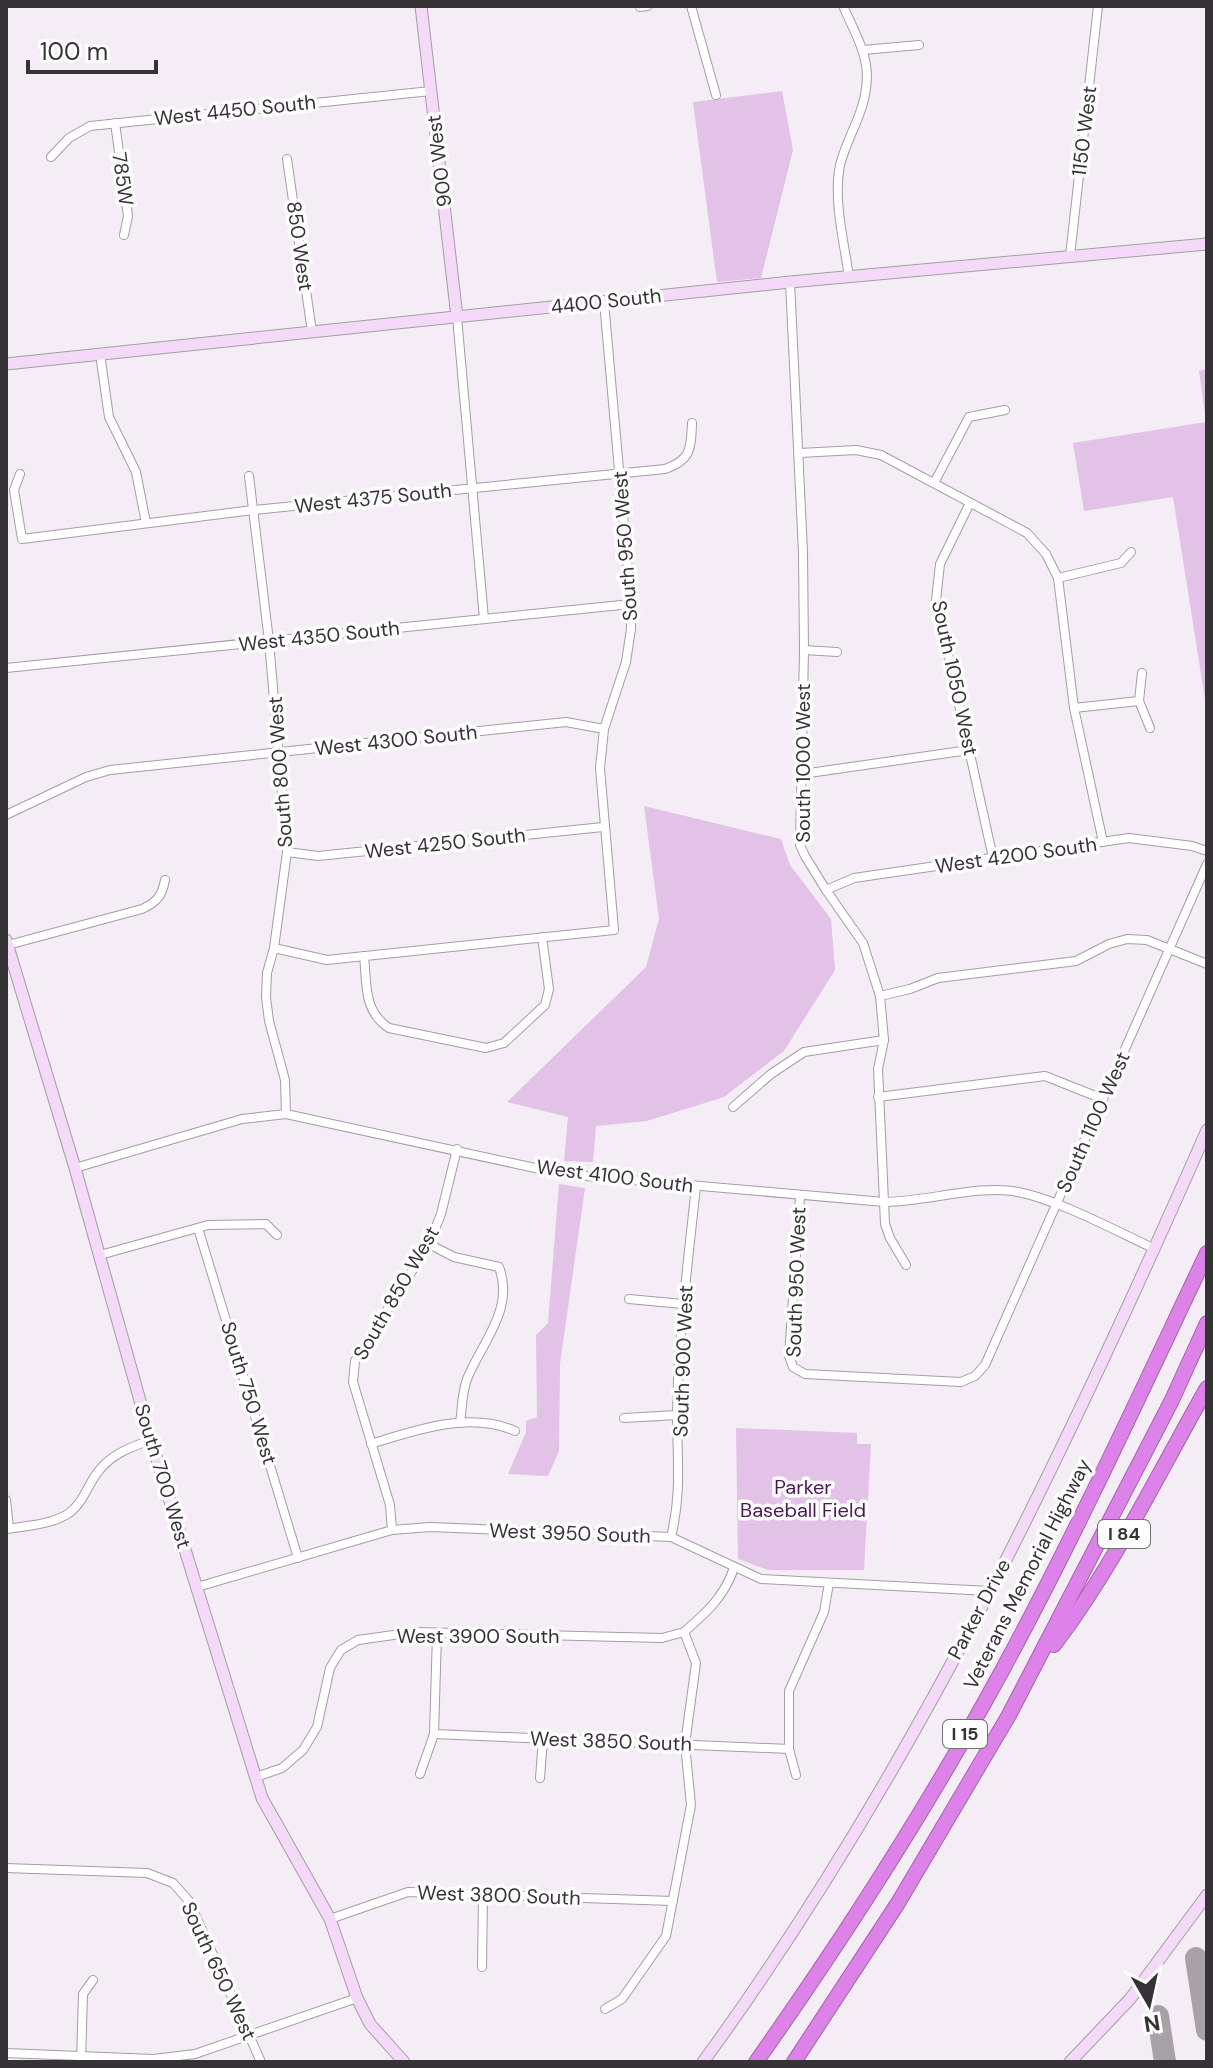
<svg xmlns="http://www.w3.org/2000/svg" width="1213" height="2068" viewBox="0 0 1213 2068" font-family="'DM Sans',sans-serif">
<style>
.green{fill:#e2c2e6}
.lines{fill:none;stroke-linecap:round;stroke-linejoin:round}
.taxiway{stroke:#a8a2a8;stroke-width:22}
.street-casing{stroke:#a49da5;stroke-width:10}
.secondary-casing{stroke:#a49da5;stroke-width:13}
.highway-casing{stroke:#a266aa;stroke-width:16}
.street{stroke:#fff;stroke-width:8}
.secondary{stroke:#f4daf8;stroke-width:11}
.highway{stroke:#dc82e9;stroke-width:14}
.labels{text-anchor:middle;dominant-baseline:central;stroke-width:7;stroke-linejoin:round;paint-order:stroke}
.shield{fill:#fefdfe;stroke:#717072;stroke-width:2}
.shield-label{font-size:18px;font-weight:bold;fill:#353336}
.street-label{font-size:20px;fill:#353336;stroke:#fefdfe}
.park-label{font-size:20px;fill:#4d1755;stroke:#fefdfe}
</style>
<rect width="100%" height="100%" fill="#f4edf5"/>
<g class="green">
<polygon points="782,91 793,150 761,278 717,282 693,102"/>
<polygon points="1207,369 1207,712 1173,497 1084,511 1073,443 1206,422 1199,371"/>
<polygon points="644,806 781,839 790,865 831,919 835,970 784,1051 724,1097 647,1121 596,1126 593,1162 564,1161 568,1117 507,1102 646,967 659,919"/>
<polygon points="559,1184 585,1188 560,1364 559,1451 548,1476 508,1474 526,1432 526,1421 537,1417 536,1335 548,1323"/>
<polygon points="736,1428 857,1433 857,1444 871,1444 864,1570 768,1570 738,1559"/>
</g>
<g class="lines">
<g class="taxiway">
<polyline points="1196,1958 1207,2030"/>
<polyline points="1158,2016 1165,2062"/>
</g>
<g class="street-casing">
<g id="street">
<polyline points="691,6 716,95"/>
<path d="M843,6C863,50 877,70 858,118C852,133 844,149 840,165C833,200 844,241 849,277"/>
<polyline points="640,7 648,6"/>
<polyline points="863,50 919,45"/>
<polyline points="115,123 128,216 124,235"/>
<polyline points="51,157 69,138 90,126 431,91"/>
<polyline points="287,159 312,332"/>
<polyline points="1070,256 1098,6"/>
<polyline points="790,282 803,552 804,650 800,845 805,856 826,890 863,943 880,996 884,1040 878,1069 885,1224 890,1238 906,1265"/>
<polyline points="457,317 484,619"/>
<polyline points="100,354 109,417 136,472 146,523"/>
<polyline points="800,453 856,450 881,455 1027,533 1046,554 1058,578 1074,708 1103,842"/>
<path d="M20,474L14,490L22,539L253,510L665,469C691,460 691,449 692,423"/>
<polyline points="249,476 269,641 287,852 274,948 267,973 266,997 269,1021 285,1080 286,1114"/>
<polyline points="934,483 969,417 1005,410"/>
<polyline points="970,503 940,564 936,600 993,858"/>
<polyline points="1058,578 1121,563 1131,552"/>
<polyline points="804,650 837,652"/>
<polyline points="6,668 631,604"/>
<polyline points="1142,673 1139,701 1150,728"/>
<polyline points="1074,708 1139,701"/>
<polyline points="802,774 969,750"/>
<polyline points="6,815 86,777 110,770 566,722 604,729"/>
<polyline points="287,852 318,856 603,827"/>
<polyline points="826,890 854,878 1129,838 1192,846 1207,851"/>
<path d="M8,945L142,909C157,902 162,896 165,880"/>
<polyline points="274,948 327,960 614,930 600,768 604,729 626,662 631,629 631,604 604,302"/>
<path d="M364,956C367,984 363,1011 389,1028L486,1048L504,1043L545,1005L549,989L542,937"/>
<polyline points="880,996 910,989 938,978 1076,961 1109,944 1127,939 1147,940 1207,964"/>
<polyline points="878,1097 1045,1076 1103,1099"/>
<polyline points="733,1107 771,1074 804,1052 884,1040"/>
<path d="M75,1168L242,1119L286,1114L563,1174L884,1202C925,1202 981,1184 1018,1192C1059,1200 1116,1231 1155,1249"/>
<polyline points="800,1197 789,1356 793,1367 805,1374 961,1382 975,1376 985,1365 1207,864"/>
<polyline points="198,1228 298,1558"/>
<path d="M429,1244L454,1257L499,1267C515,1309 482,1342 467,1379C462,1392 462,1409 460,1423"/>
<polyline points="100,1255 208,1225 266,1224 277,1235"/>
<polyline points="629,1299 683,1304"/>
<polyline points="624,1418 677,1415"/>
<path d="M371,1444C416,1430 469,1411 515,1431"/>
<polyline points="6,1500 9,1528"/>
<path d="M6,1529C26,1526 48,1525 66,1515C85,1504 88,1480 103,1466C116,1452 134,1446 151,1440"/>
<polyline points="392,1530 390,1505 353,1382 355,1361 429,1244 441,1214 457,1149"/>
<path d="M671,1537C682,1492 677,1458 677,1414C678,1338 688,1262 696,1186"/>
<polyline points="197,1587 392,1530 430,1527 671,1537 761,1579 989,1591"/>
<polyline points="434,1734 789,1749"/>
<polyline points="420,1774 434,1734 437,1634"/>
<polyline points="796,1775 789,1749 789,1691 824,1612 829,1583"/>
<polyline points="256,1777 282,1768 303,1750 317,1727 330,1668 341,1650 358,1640 415,1632 662,1638 684,1632"/>
<polyline points="540,1778 543,1739"/>
<polyline points="6,1868 147,1873 173,1883 189,1901 261,2062"/>
<polyline points="330,1919 408,1892 673,1901"/>
<polyline points="482,1967 483,1894"/>
<path d="M605,2009L622,1999L666,1936L691,1805L685,1744L696,1663L684,1632C707,1612 724,1597 734,1568"/>
<polyline points="6,2053 153,2059 195,2054 357,1998"/>
<polyline points="81,2061 83,1994 93,1980"/>
</g>
</g>
<g class="secondary-casing">
<g id="secondary">
<polyline points="421,6 457,317"/>
<polyline points="6,364 790,282 1207,244"/>
<polyline points="6,940 75,1168 151,1440 262,1798 330,1919 357,1998 370,2024 404,2062"/>
<path d="M703,2062C912,1776 1065,1453 1207,1130"/>
<polyline points="1070,2062 1130,1999 1207,1895"/>
</g>
</g>
<g class="highway-casing">
<g id="highway">
<path d="M1054,1645C1114,1566 1158,1474 1207,1388"/>
<path d="M756,2062C845,1936 931,1802 1004,1667C1077,1532 1141,1392 1207,1253"/>
<polyline points="794,2062 898,1903 1009,1715 1171,1402 1207,1323"/>
</g>
</g>
<use href="#street" class="street"/>
<use href="#secondary" class="secondary"/>
<use href="#highway" class="highway"/>
</g>
<g class="labels">
<g class="shield">
<rect x="1098" y="1520" width="52" height="28" rx="6"/>
<rect x="943" y="1720" width="44" height="28" rx="6"/>
</g>
<g class="shield-label">
<text x="1124" y="1534">I 84</text>
<text x="965" y="1734">I 15</text>
</g>
<g class="street-label">
<text transform="translate(235 110) rotate(-6)">West 4450 South</text>
<text transform="translate(1084 131) rotate(-83)">1150 West</text>
<text transform="translate(439 161) rotate(-97)">900 West</text>
<text transform="translate(123 179) rotate(82)">785W</text>
<text transform="translate(300 246) rotate(82)">850 West</text>
<text transform="translate(606 301) rotate(-6)">4400 South</text>
<text transform="translate(373 498) rotate(-6)">West 4375 South</text>
<text transform="translate(625 546) rotate(-94)">South 950 West</text>
<text transform="translate(319 636) rotate(-6)">West 4350 South</text>
<text transform="translate(955 678) rotate(78)">South 1050 West</text>
<text transform="translate(396 740) rotate(-6)">West 4300 South</text>
<text transform="translate(803 763) rotate(-90)">South 1000 West</text>
<text transform="translate(280 772) rotate(-94)">South 800 West</text>
<text transform="translate(445 843) rotate(-6)">West 4250 South</text>
<text transform="translate(1016 855) rotate(-8)">West 4200 South</text>
<text transform="translate(1093 1122) rotate(-66)">South 1100 West</text>
<text transform="translate(615 1176) rotate(7)">West 4100 South</text>
<text transform="translate(796 1282) rotate(-88)">South 950 West</text>
<text transform="translate(396 1293) rotate(-60)">South 850 West</text>
<text transform="translate(683 1361) rotate(-88)">South 900 West</text>
<text transform="translate(249 1393) rotate(73)">South 750 West</text>
<text transform="translate(163 1476) rotate(73)">South 700 West</text>
<text transform="translate(570 1533) rotate(2)">West 3950 South</text>
<text transform="translate(1027 1574) rotate(-63)">Veterans Memorial Highway</text>
<text transform="translate(979 1609) rotate(-62)">Parker Drive</text>
<text x="478" y="1636">West 3900 South</text>
<text transform="translate(611 1741) rotate(2)">West 3850 South</text>
<text transform="translate(499 1895) rotate(2)">West 3800 South</text>
<text transform="translate(219 1971) rotate(65)">South 650 West</text>
</g>
<g class="park-label">
<text x="803" y="1487">Parker<tspan x="803" dy="23">Baseball Field</tspan></text>
</g>
</g>
<rect width="1213" height="2068" fill="none" stroke="#353336" stroke-width="16"/>
<g transform="translate(1149 2004) rotate(171)" stroke="#fefdfe" stroke-width="6" paint-order="stroke">
<path d="M0-6L14 30L0 20L-14 30Z" fill="#353336"/>
<text y="-12" font-size="22" font-weight="bold" text-anchor="middle" fill="#353336">N</text>
</g>
<path d="M28 60v12h128v-12" fill="none" stroke="#353336" stroke-width="4"/>
<text x="40" y="60" font-size="24" fill="#353336" stroke="#fefdfe" stroke-width="6" paint-order="stroke">100 m</text>
</svg>
